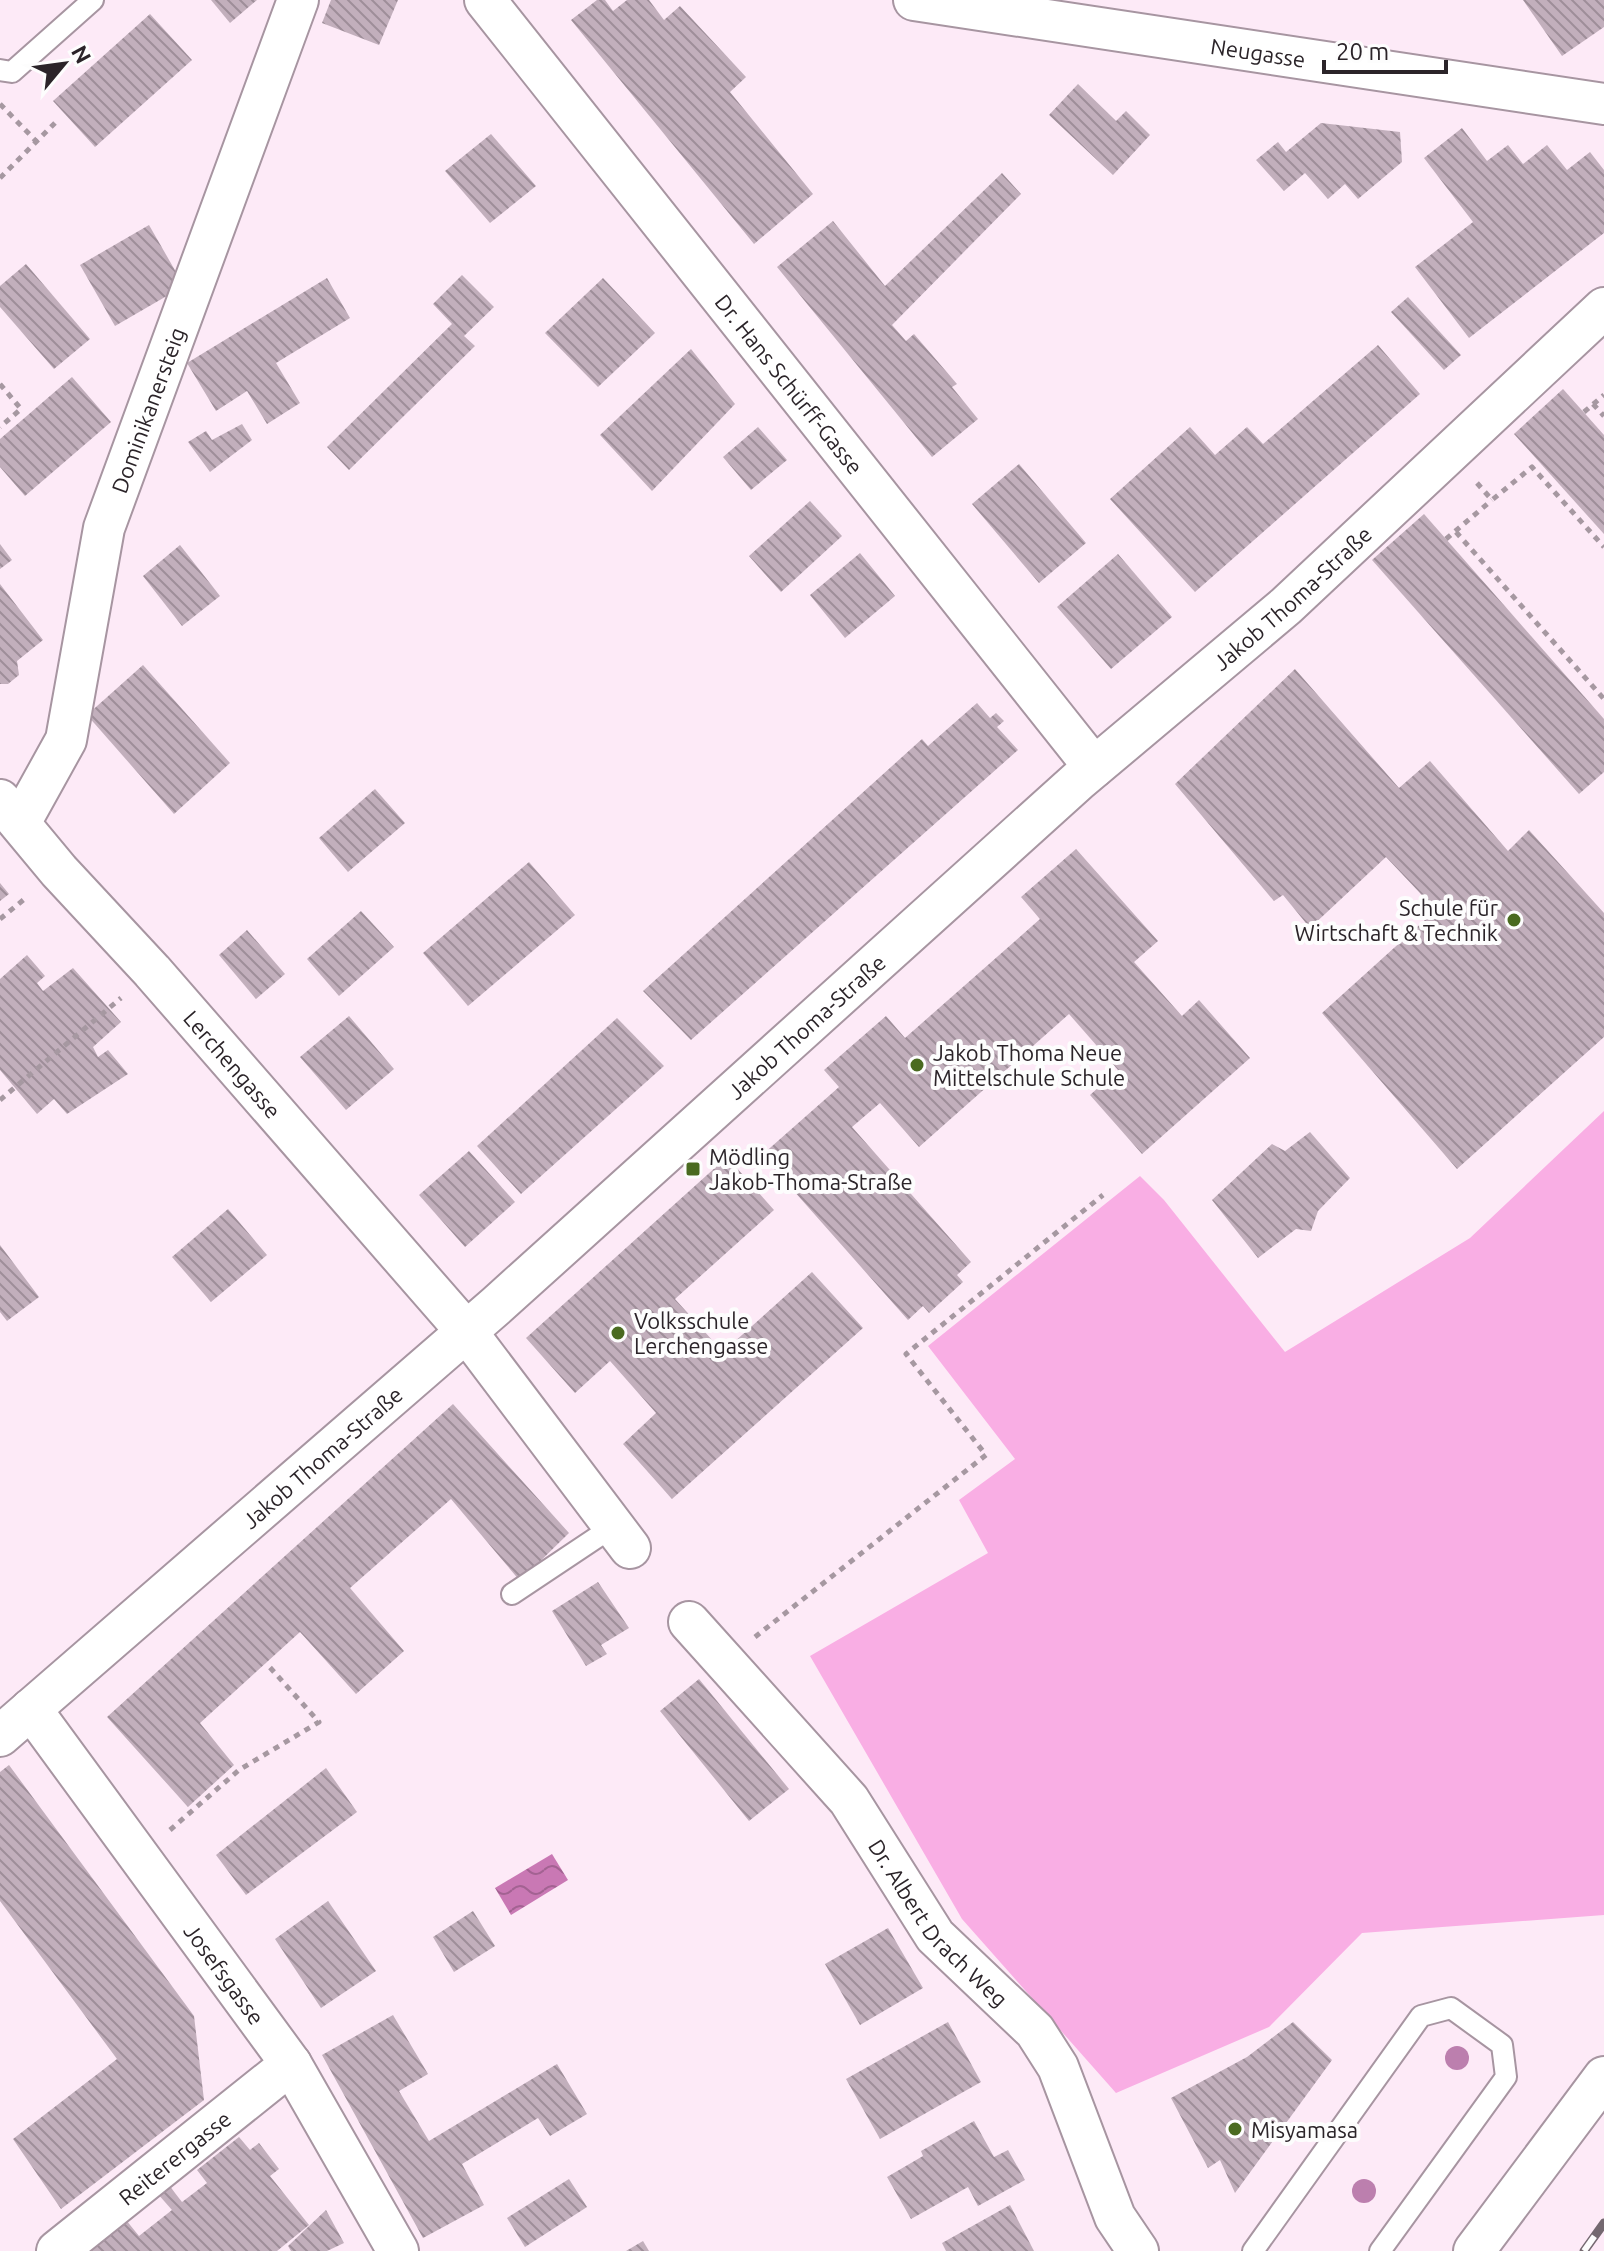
<svg xmlns="http://www.w3.org/2000/svg" width="1604" height="2251" viewBox="0 0 1604 2251" font-family="Ubuntu,sans-serif">
<style>
.pitch{fill:#f9aee4}
.water{fill:url(#water-waves)}
.building{fill:url(#building-back-hatch)}
.lines{fill:none;stroke-linecap:round;stroke-linejoin:round}
.lane-casing{stroke:#a795a1;stroke-width:24}
.street-casing{stroke:#a795a1;stroke-width:44}
.path{stroke:#a698a1;stroke-width:5;stroke-dasharray:6 6;stroke-linecap:butt}
.lane{stroke:#fff;stroke-width:20}
.street{stroke:#fff;stroke-width:40}
.rail-casing{stroke:#746870;stroke-width:9}
.rail{stroke:#fdfdfd;stroke-width:6;stroke-dasharray:18;stroke-linecap:butt}
.tree{fill:#bc7fae}
.poi-dot{fill:#4a6a20;stroke:#fdfdfd;stroke-width:3}
.labels{text-anchor:middle;dominant-baseline:central;stroke-width:8;stroke-linejoin:round;paint-order:stroke}
.street-label{font-size:22px;fill:#2b2429;stroke:#fdfdfd}
.poi-label{font-size:22px;fill:#2b2429;stroke:#fdfdfd;text-anchor:start}
</style>
<defs>
<pattern id="water-waves" width="16" height="10" patternUnits="userSpaceOnUse" patternTransform="scale(2)"><rect width="16" height="10" fill="#c978b4"/><path d="M0 5q4-4 8 0t8 0" fill="none" stroke="#a36292"/></pattern>
<pattern id="building-back-hatch" width="6" height="6" patternUnits="userSpaceOnUse" patternTransform="scale(2)"><rect width="6" height="6" fill="#c2afbc"/><path d="M-1 5l2 2M0 0l6 6M5-1l2 2" fill="none" stroke="#9e8e99"/></pattern>
</defs>
<rect width="100%" height="100%" fill="#fdeaf7"/>
<polygon class="pitch" points="1604,1111 1604,1915 1362,1933 1269,2027 1116,2093 962,1919 810,1656 988,1553 959,1500 1015,1459 928,1346 1140,1176 1164,1200 1285,1352 1470,1238"/>
<polygon class="water" points="552,1854 568,1880 511,1915 495,1888"/>
<g class="building">
<polygon points="211,0 257,0 230,23"/>
<polygon points="331,0 398,0 379,45 322,23"/>
<polygon points="597,0 605,0 613,11 627,0 649,0 664,20 680,6 746,77 730,92 813,194 754,244 571,20"/>
<polygon points="1523,0 1604,0 1604,27 1562,56"/>
<polygon points="150,14 192,60 95,147 53,101"/>
<polygon points="1078,84 1116,121 1126,111 1150,135 1113,175 1049,115"/>
<polygon points="1321,123 1400,132 1402,162 1358,199 1345,184 1328,199 1305,173 1284,191 1256,160 1278,142 1286,152"/>
<polygon points="1462,128 1487,161 1508,145 1523,164 1547,145 1567,170 1590,152 1604,170 1604,233 1469,338 1415,267 1473,222 1424,158"/>
<polygon points="491,134 536,186 490,223 445,171"/>
<polygon points="1002,173 1021,194 892,325 906,341 914,334 957,384 952,387 978,419 932,457 777,267 833,221 885,286"/>
<polygon points="149,225 184,286 115,326 80,265"/>
<polygon points="26,264 90,339 54,369 0,307 0,286"/>
<polygon points="462,275 494,307 464,336 475,346 349,470 327,447 452,324 433,304"/>
<polygon points="327,278 350,318 276,363 300,403 267,424 247,391 216,411 187,363"/>
<polygon points="603,278 655,333 598,387 545,333"/>
<polygon points="1408,297 1461,355 1444,370 1391,312"/>
<polygon points="1378,345 1420,394 1195,592 1110,499 1190,427 1215,455 1247,427 1263,444"/>
<polygon points="691,349 735,404 652,491 600,435"/>
<polygon points="72,377 111,422 25,496 0,467 0,439"/>
<polygon points="1563,389 1604,435 1604,534 1514,434"/>
<polygon points="242,424 252,440 210,472 188,442 206,431 212,440"/>
<polygon points="758,427 787,460 751,490 723,457"/>
<polygon points="1019,464 1086,543 1039,583 972,504"/>
<polygon points="810,501 842,536 781,592 749,556"/>
<polygon points="1424,514 1604,719 1604,772 1579,794 1372,560"/>
<polygon points="0,544 12,560 0,569"/>
<polygon points="180,545 220,596 182,626 143,576"/>
<polygon points="860,553 895,596 845,638 810,595"/>
<polygon points="1118,554 1172,617 1111,669 1057,607"/>
<polygon points="0,584 43,640 17,661 19,675 8,684 0,684"/>
<polygon points="143,665 230,763 174,814 87,715"/>
<polygon points="1295,669 1399,788 1430,761 1508,851 1529,830 1604,913 1604,1037 1457,1169 1322,1013 1436,910 1386,857 1310,928 1283,895 1274,901 1175,784"/>
<polygon points="977,703 990,718 996,713 1004,721 997,727 1018,750 691,1040 643,991 922,739 928,746"/>
<polygon points="375,789 405,823 348,872 319,838"/>
<polygon points="1076,849 1158,941 1134,962 1182,1016 1199,1000 1250,1058 1142,1154 1090,1095 1118,1070 1069,1014 919,1147 880,1103 852,1127 971,1262 957,1275 963,1282 929,1313 923,1306 908,1320 762,1155 839,1087 824,1070 886,1016 905,1038 1040,919 1021,897"/>
<polygon points="529,862 575,915 468,1006 423,953"/>
<polygon points="0,883 9,894 0,901"/>
<polygon points="361,911 394,947 339,996 307,959"/>
<polygon points="247,930 285,974 256,999 219,955"/>
<polygon points="27,955 45,976 37,983 43,991 73,968 121,1022 93,1047 98,1057 108,1050 128,1074 67,1114 54,1099 37,1114 0,1070 0,979"/>
<polygon points="349,1016 394,1069 346,1110 300,1057"/>
<polygon points="617,1018 664,1066 521,1194 477,1146"/>
<polygon points="1310,1132 1350,1178 1318,1211 1311,1231 1296,1229 1258,1258 1212,1200 1272,1144 1285,1151"/>
<polygon points="469,1151 515,1202 465,1247 419,1195"/>
<polygon points="727,1157 774,1210 675,1299 723,1352 812,1272 863,1328 672,1499 623,1444 656,1413 610,1361 575,1393 526,1338"/>
<polygon points="228,1209 267,1255 211,1302 172,1257"/>
<polygon points="0,1245 39,1297 7,1321 0,1312"/>
<polygon points="453,1404 569,1533 520,1581 451,1499 350,1588 404,1651 356,1694 300,1632 200,1723 234,1765 188,1807 107,1717"/>
<polygon points="598,1582 629,1628 601,1645 607,1654 586,1666 552,1611"/>
<polygon points="699,1679 789,1789 749,1821 660,1711"/>
<polygon points="9,1765 194,2016 204,2100 61,2209 13,2139 117,2059 0,1901 0,1772"/>
<polygon points="326,1768 357,1812 246,1895 216,1855"/>
<polygon points="328,1901 376,1971 321,2008 275,1939"/>
<polygon points="473,1911 495,1946 454,1972 433,1937"/>
<polygon points="888,1928 923,1988 860,2025 825,1964"/>
<polygon points="393,2015 428,2074 399,2091 429,2141 557,2064 587,2114 550,2136 538,2118 462,2164 484,2205 423,2238 322,2055"/>
<polygon points="948,2022 981,2082 880,2139 846,2079"/>
<polygon points="1293,2022 1332,2060 1235,2193 1220,2160 1208,2168 1171,2098 1247,2057"/>
<polygon points="974,2121 994,2157 1008,2150 1025,2180 978,2206 968,2187 911,2219 887,2177 923,2156 921,2151"/>
<polygon points="239,2137 250,2150 259,2143 279,2169 270,2176 309,2225 277,2251 76,2251 122,2215 139,2236 172,2210 157,2193 168,2184 182,2202 207,2183 197,2170"/>
<polygon points="569,2179 587,2207 525,2247 507,2218"/>
<polygon points="1010,2205 1034,2251 946,2251 942,2243"/>
<polygon points="326,2210 344,2243 327,2251 291,2251 288,2246"/>
<polygon points="643,2241 649,2251 626,2251"/>
</g>
<g class="lines">
<g class="lane-casing">
<g id="lane">
<polyline points="0,70 12,72 93,0"/>
<polyline points="512,1594 614,1526"/>
<polyline points="1253,2251 1421,2016 1451,2008 1502,2045 1506,2077 1380,2251"/>
</g>
</g>
<g class="street-casing">
<g id="street">
<path id="s1" d="M485,0L1094,767"/>
<path id="s2" d="M914,0L1604,104"/>
<path id="s3" d="M0,800L59,871L152,971L466,1331L630,1548"/>
<path id="s4" d="M20,823L66,740L104,528L298,0"/>
<path id="s5" d="M689,1622L849,1800L935,1936L1035,2031L1058,2067L1115,2217L1138,2251"/>
<path id="s6" d="M31,1709L291,2064L398,2251"/>
<path id="s7" d="M0,1736L497,1305L1079,780L1286,606L1604,308"/>
<path id="s8" d="M57,2251L291,2064"/>
<polyline points="1474,2251 1604,2077"/>
</g>
</g>
<g class="path">
<polyline points="0,104 37,142"/>
<polyline points="0,178 55,123"/>
<polyline points="0,384 21,409 0,427"/>
<polyline points="1593,404 1604,416"/>
<polyline points="1584,412 1604,395"/>
<polyline points="1477,483 1492,500 1532,467 1604,547"/>
<polyline points="1456,532 1604,699"/>
<polyline points="1446,539 1492,500"/>
<polyline points="0,919 27,897"/>
<polyline points="0,1100 121,998"/>
<polyline points="755,1637 986,1455 906,1354 1103,1195"/>
<polyline points="170,1830 239,1770 319,1722 266,1663"/>
</g>
<use href="#lane" class="lane"/>
<use href="#street" class="street"/>
<g class="rail-casing">
<polyline id="rail" points="1584,2251 1604,2223"/>
</g>
<use href="#rail" class="rail"/>
</g>
<g class="tree">
<circle cx="1457" cy="2058" r="12"/>
<circle cx="1364" cy="2191" r="12"/>
</g>
<g class="poi-dot">
<circle cx="1514" cy="920" r="8"/>
<circle cx="917" cy="1065" r="8"/>
<rect x="685" y="1161" width="16" height="16" rx="4"/>
<circle cx="618" cy="1333" r="8"/>
<circle cx="1235" cy="2129" r="8"/>
</g>
<g class="labels">
<g class="street-label">
<text stroke="none"><textPath href="#s2" startOffset="348">Neugasse</textPath></text>
<text stroke="none"><textPath href="#s1" startOffset="490">Dr. Hans Schürff-Gasse</textPath></text>
<text stroke="none"><textPath href="#s4" startOffset="436">Dominikanersteig</textPath></text>
<text stroke="none"><textPath href="#s7" startOffset="1722">Jakob Thoma-Straße</textPath></text>
<text stroke="none"><textPath href="#s7" startOffset="1074">Jakob Thoma-Straße</textPath></text>
<text stroke="none"><textPath href="#s3" startOffset="352">Lerchengasse</textPath></text>
<text stroke="none"><textPath href="#s7" startOffset="426">Jakob Thoma-Straße</textPath></text>
<text stroke="none"><textPath href="#s5" startOffset="392">Dr. Albert Drach Weg</textPath></text>
<text stroke="none"><textPath href="#s6" startOffset="328">Josefsgasse</textPath></text>
<text stroke="none"><textPath href="#s8" startOffset="150">Reiterergasse</textPath></text>
</g>
<g class="poi-label">
<text x="1498" y="907" text-anchor="end">Schule für<tspan x="1498" dy="25">Wirtschaft &amp; Technik</tspan></text>
<text x="933" y="1052">Jakob Thoma Neue<tspan x="933" dy="25">Mittelschule Schule</tspan></text>
<text x="709" y="1156">Mödling<tspan x="709" dy="25">Jakob-Thoma-Straße</tspan></text>
<text x="634" y="1320">Volksschule<tspan x="634" dy="25">Lerchengasse</tspan></text>
<text x="1251" y="2129">Misyamasa</text>
</g>
</g>
<g transform="translate(64 64) rotate(61)" stroke="#fdfdfd" stroke-width="6" paint-order="stroke">
<path d="M0-6L14 30L0 20L-14 30Z" fill="#2b2429"/>
<text y="-12" font-size="22" font-weight="bold" text-anchor="middle" fill="#2b2429">N</text>
</g>
<path d="M1324 60v12h122v-12" fill="none" stroke="#2b2429" stroke-width="4"/>
<text x="1336" y="60" font-size="24" fill="#2b2429" stroke="#fdfdfd" stroke-width="6" paint-order="stroke">20 m</text>
</svg>
